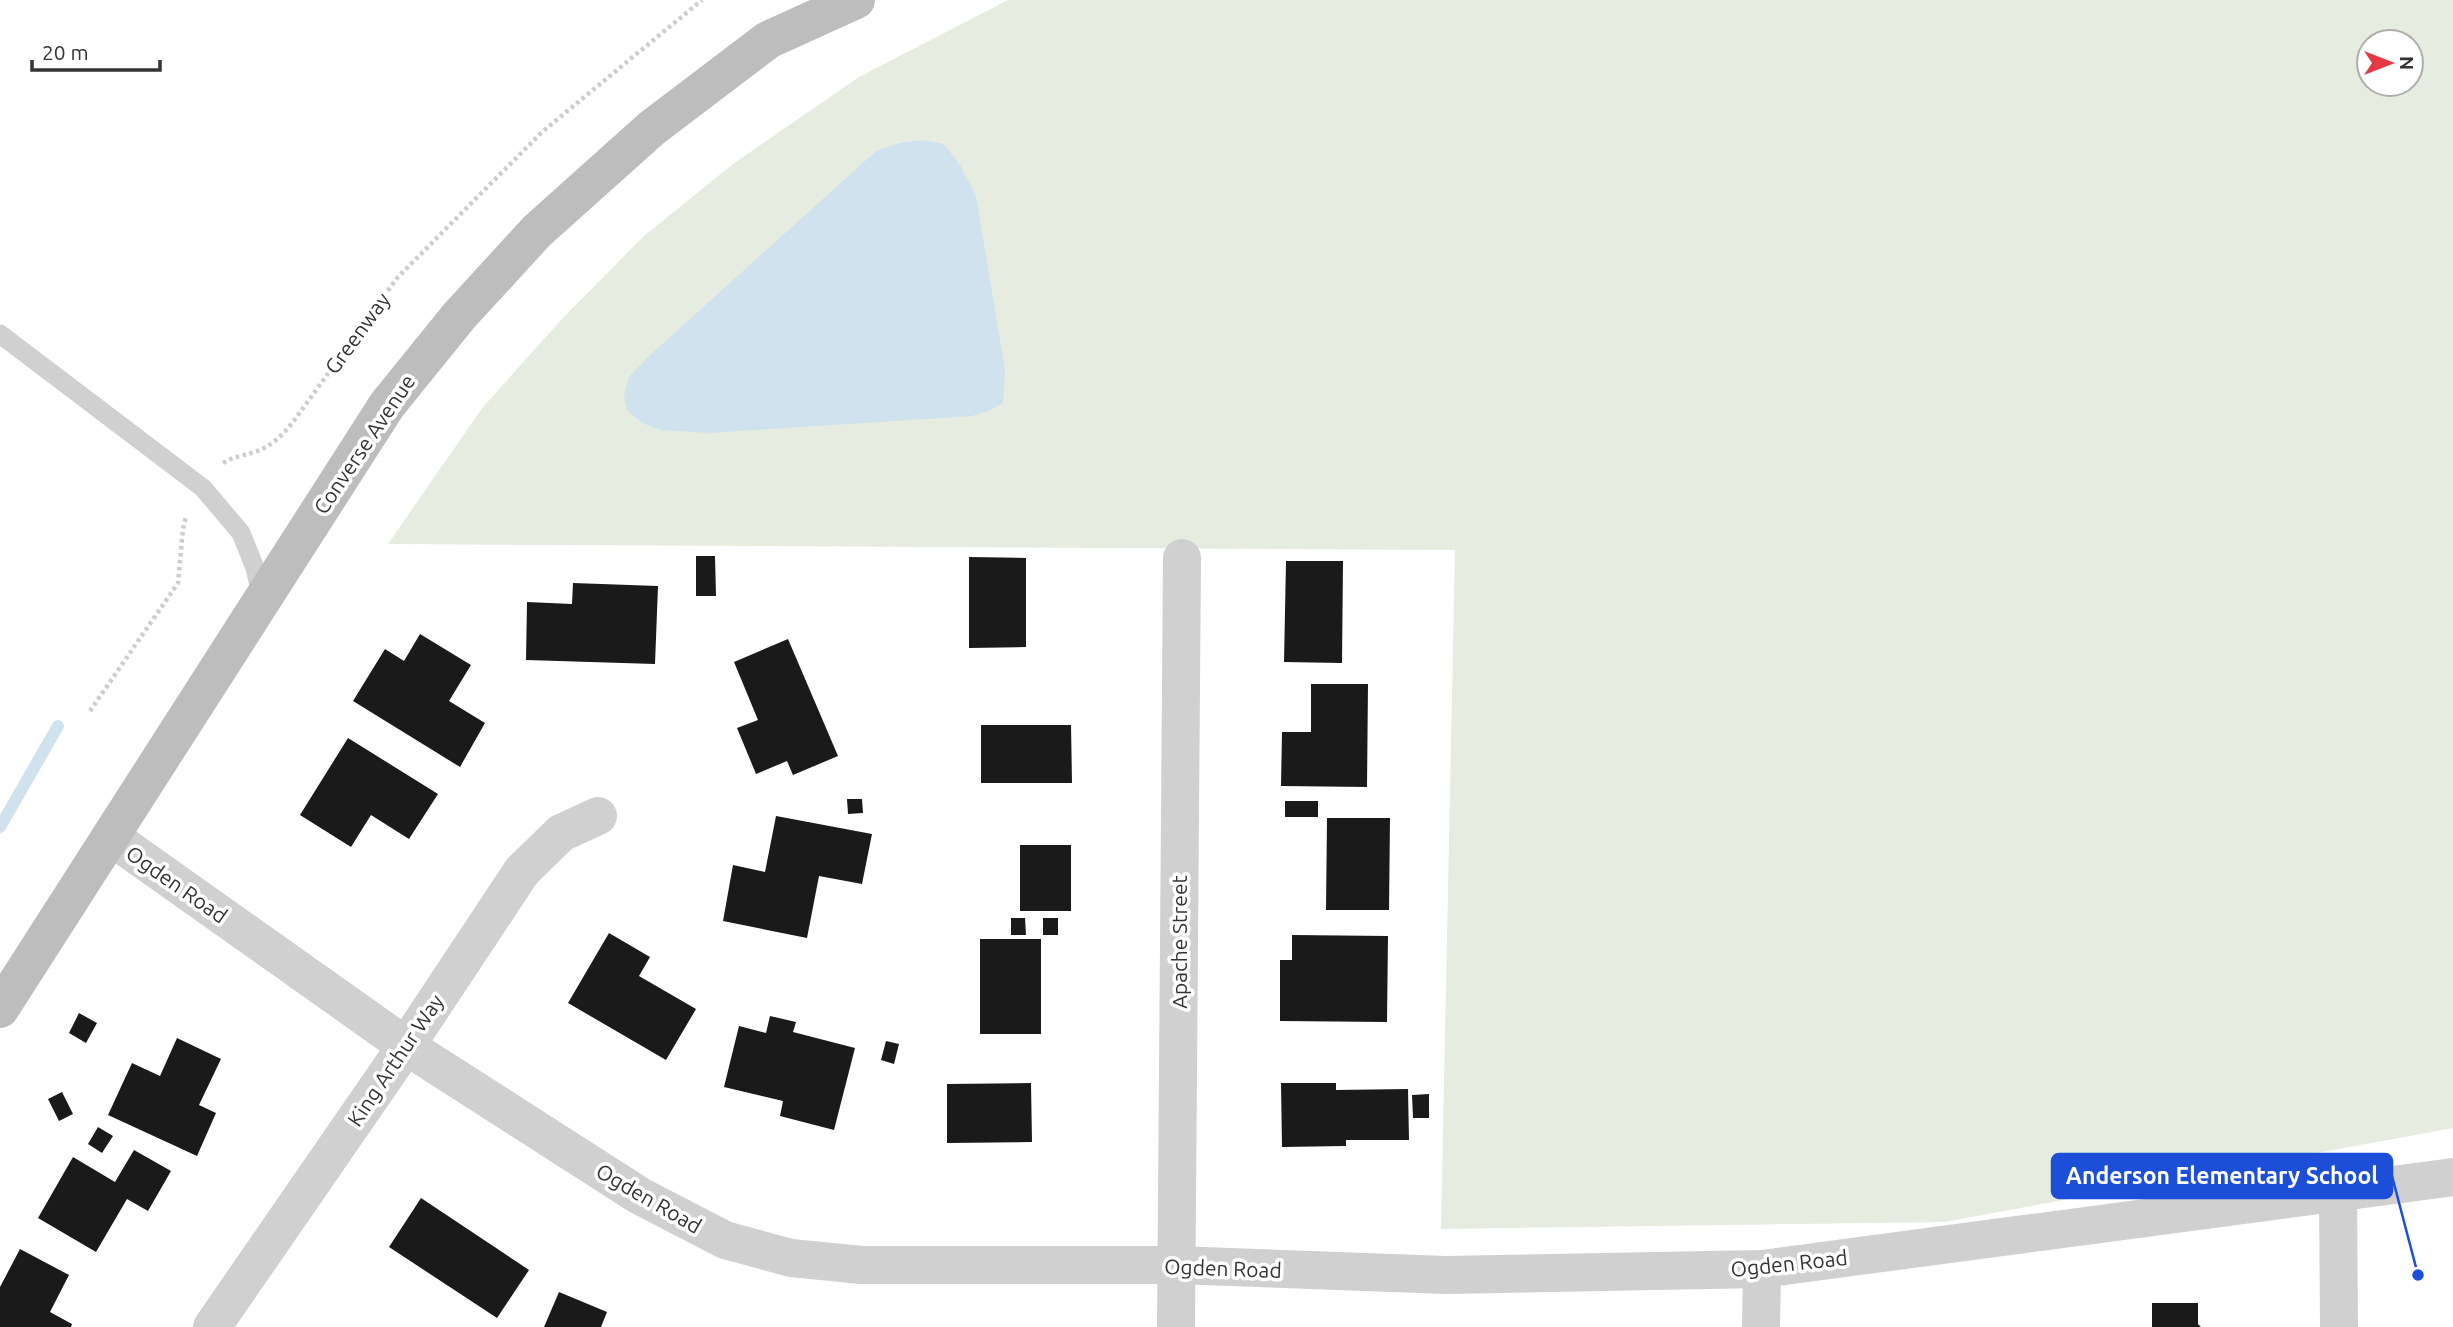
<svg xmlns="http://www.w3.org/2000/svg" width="2453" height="1327" viewBox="0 0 2453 1327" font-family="Ubuntu,sans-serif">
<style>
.green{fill:#e6ecdf;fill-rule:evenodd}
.water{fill:#cfe2ee}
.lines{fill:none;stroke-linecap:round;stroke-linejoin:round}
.stream{stroke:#cfe2ee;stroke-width:12}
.building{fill:#1a1a1a}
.path{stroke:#cdcdcd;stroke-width:4.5;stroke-dasharray:3.5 3.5;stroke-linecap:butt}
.lane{stroke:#d0d0d0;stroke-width:19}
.street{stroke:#d0d0d0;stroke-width:38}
.secondary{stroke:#bdbdbd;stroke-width:38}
.labels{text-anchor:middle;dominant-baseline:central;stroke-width:7;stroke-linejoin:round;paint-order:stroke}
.street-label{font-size:21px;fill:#333;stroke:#fff}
.leader{fill:none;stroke:#1d4ed8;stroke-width:2.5}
.callout-dot{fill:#1d4ed8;stroke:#fff;stroke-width:2.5}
.callout{fill:#1d4ed8;stroke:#1d4ed8;stroke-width:2.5}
.callout-label{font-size:23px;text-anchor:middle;font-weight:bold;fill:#fff}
</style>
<rect width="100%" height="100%" fill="#fff"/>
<path class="green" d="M1008,0H2453V1128L1944,1222L1441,1229L1455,550L388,544L483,407L561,320L644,236L733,164L859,77ZM2369,42H2411V84H2369Z"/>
<polygon class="water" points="923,140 944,144 960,165 976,196 1005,370 1003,403 989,411 972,416 709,433 661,430 642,423 627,410 624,396 629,377 649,356 876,151 900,143"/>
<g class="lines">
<polyline class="stream" points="0,827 58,726"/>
</g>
<g class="building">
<polygon points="696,556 715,556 716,596 696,596"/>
<polygon points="969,557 1026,558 1026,647 969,648"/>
<polygon points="1286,561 1343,561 1342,663 1284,662"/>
<polygon points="573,583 658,586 655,664 526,660 527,602 572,604"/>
<polygon points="420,634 471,665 449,701 485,723 460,767 353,701 385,649 404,661"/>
<polygon points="788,639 838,756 793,775 787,761 756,774 737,728 758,720 734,662"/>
<polygon points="1311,684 1368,684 1367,787 1281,786 1282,732 1311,732"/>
<polygon points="981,725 1071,725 1072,783 981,783"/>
<polygon points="348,738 438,794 409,839 371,815 351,847 300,815"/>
<polygon points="847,799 862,799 863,813 848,814"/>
<rect x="1285" y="801" width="33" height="16"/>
<polygon points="776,816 872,834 862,884 819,876 807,938 723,921 733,865 765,872"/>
<polygon points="1327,818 1390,818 1389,910 1326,910"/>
<rect x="1020" y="845" width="51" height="66"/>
<polygon points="1011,918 1025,918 1026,935 1011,935"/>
<rect x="1043" y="918" width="15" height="17"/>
<polygon points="609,933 650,957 639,976 696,1009 666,1060 568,1003"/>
<polygon points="1292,935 1388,936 1387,1022 1280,1021 1280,960 1292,960"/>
<rect x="980" y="939" width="61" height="95"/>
<polygon points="79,1013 97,1023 86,1043 69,1033"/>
<polygon points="770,1016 796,1022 793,1032 855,1048 834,1130 780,1116 783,1101 724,1087 739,1026 766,1033"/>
<polygon points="177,1038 221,1059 199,1105 216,1113 197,1156 108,1115 132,1063 160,1076"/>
<polygon points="886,1041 899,1044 894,1064 881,1060"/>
<polygon points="1031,1083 1032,1142 947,1143 947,1084"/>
<polygon points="1281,1083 1336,1083 1336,1090 1408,1089 1409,1140 1346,1140 1346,1146 1282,1147"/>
<polygon points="62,1092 73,1114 59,1121 48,1099"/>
<polygon points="1429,1094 1429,1118 1413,1118 1412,1095"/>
<polygon points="98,1127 113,1136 102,1153 88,1144"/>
<polygon points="134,1150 171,1171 148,1211 127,1199 96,1252 38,1218 73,1157 115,1182"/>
<polygon points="421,1198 529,1270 497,1318 389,1247"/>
<polygon points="20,1249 69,1275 50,1312 72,1324 71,1327 0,1327 0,1287"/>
<polygon points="559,1292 607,1312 601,1327 544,1327"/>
<polygon points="2152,1303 2198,1303 2198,1324 2201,1327 2152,1327"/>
</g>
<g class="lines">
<g class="path">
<path d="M223,463C236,455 251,455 264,448C276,442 285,432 293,422L397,278L542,132L702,0"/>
<polyline points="90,711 178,583 183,529 186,516"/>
</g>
<polyline class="lane" points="0,334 203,488 241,533 255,568 262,598"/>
<g class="street">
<polyline points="111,837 406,1046 640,1196 725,1240 791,1258 862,1265 1176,1265 1446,1275 1762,1269 2453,1177"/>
<polyline points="2338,1192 2339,1327"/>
<polyline points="212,1327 406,1046 522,871 561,833 598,816"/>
<polyline points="1176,1327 1182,558"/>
<polyline points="1761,1327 1762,1269"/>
</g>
<polyline class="secondary" points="0,1009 387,405 459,316 537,231 652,128 768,40 856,0"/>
</g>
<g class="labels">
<g class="street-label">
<text transform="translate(357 333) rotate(-54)">Greenway</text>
<text transform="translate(364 444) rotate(-56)">Converse Avenue</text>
<text transform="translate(177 884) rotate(35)">Ogden Road</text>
<text transform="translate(1179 942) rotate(-90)">Apache Street</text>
<text transform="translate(395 1060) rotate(-56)">King Arthur Way</text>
<text transform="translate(649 1198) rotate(30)">Ogden Road</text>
<text transform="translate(1789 1263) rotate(-6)">Ogden Road</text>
<text transform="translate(1223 1268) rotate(2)">Ogden Road</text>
</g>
</g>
<path class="leader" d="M2418 1275L2392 1176"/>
<circle class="callout-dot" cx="2418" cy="1275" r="7"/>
<rect class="callout" x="2052" y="1154" width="340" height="44" rx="7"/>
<g class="callout-label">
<text x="2222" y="1184">Anderson Elementary School</text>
</g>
<g transform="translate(2390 63) rotate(90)"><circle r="33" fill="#ffffff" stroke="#adadad" stroke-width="2"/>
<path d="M0-5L12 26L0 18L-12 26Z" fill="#e63946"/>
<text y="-10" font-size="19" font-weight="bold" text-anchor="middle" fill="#333333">N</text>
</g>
<path d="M32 60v10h128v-10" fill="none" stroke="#333333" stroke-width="3.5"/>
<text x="42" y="60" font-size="21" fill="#333333" stroke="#ffffff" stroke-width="5" paint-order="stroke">20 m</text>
</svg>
